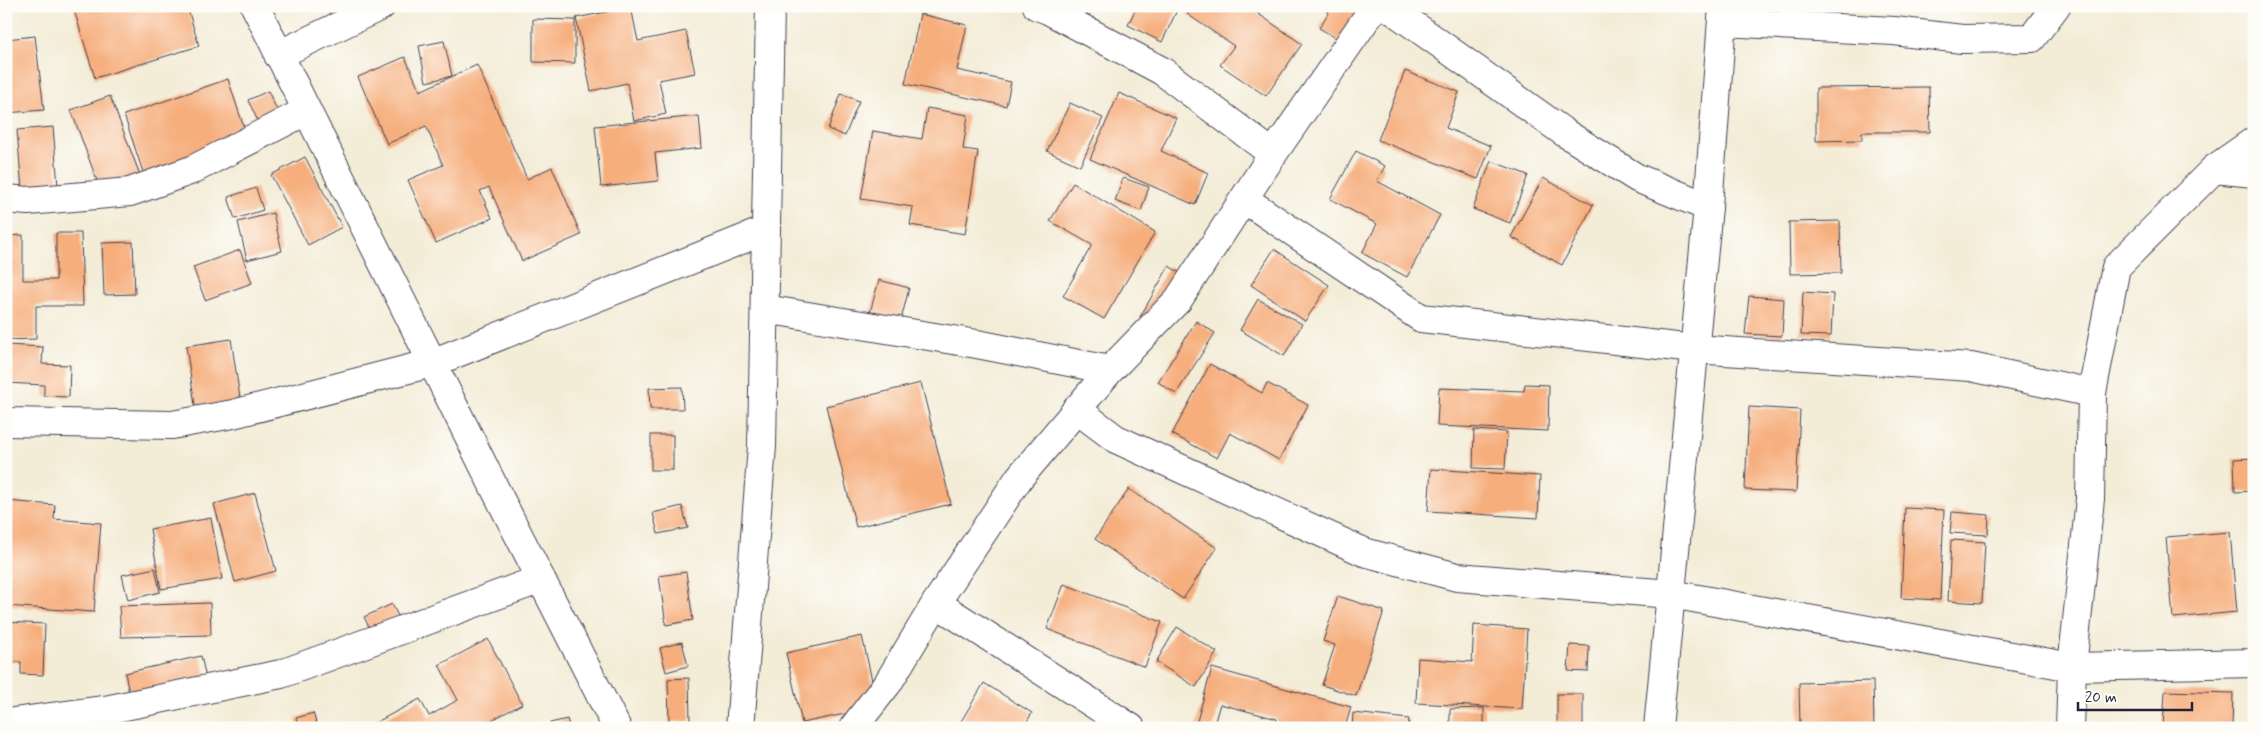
<svg xmlns="http://www.w3.org/2000/svg" width="2260" height="734" viewBox="0 0 2260 734" font-family="Mynerve,sans-serif">
<style>
.building{fill:#f6ae7d}
.lines{fill:none;stroke-linecap:round;stroke-linejoin:round}
.minor-casing{stroke:#414052;stroke-width:30}
.minor{stroke:#fff;stroke-width:28}
</style>
<rect width="100%" height="100%" fill="#fdfcf7"/>
<filter id="ink" filterUnits="userSpaceOnUse"><feTurbulence type="fractalNoise" baseFrequency=".02" numOctaves="2"/><feDisplacementMap in="SourceGraphic" scale="10" xChannelSelector="R" yChannelSelector="G"/><feConvolveMatrix kernelMatrix="1 2 1 2 8 2 1 2 1" color-interpolation-filters="sRGB"/></filter>
<filter id="wash" filterUnits="userSpaceOnUse"><feTurbulence type="fractalNoise" baseFrequency=".0096" numOctaves="4" result="noise"/><feDisplacementMap in="SourceGraphic" scale="20" xChannelSelector="R" yChannelSelector="G"/><feGaussianBlur stdDeviation="1.12" result="paint"/><feColorMatrix in="noise" values="0 0 0 0 0 0 0 0 0 0 0 0 0 0 0 0 0 1.4 0 .05"/><feComposite in="paint" operator="in"/></filter>
<g filter="url(#wash)">
<rect width="100%" height="100%" fill="#f3ecd7"/>
<g id="blocks">
<g class="building">
<polygon points="85,6 187,6 199,46 95,78 74,10"/>
<polygon points="328,6 357,6 357,7 330,15"/>
<polygon points="1137,6 1179,6 1162,42 1128,25"/>
<polygon points="1193,6 1247,6 1302,44 1266,96 1220,65 1234,46 1187,14"/>
<polygon points="1320,6 1376,6 1351,47 1319,28 1329,12"/>
<polygon points="631,7 638,41 686,31 695,73 659,80 666,114 634,121 627,83 591,91 576,18"/>
<polygon points="920,14 967,25 957,70 1011,82 1006,106 905,84"/>
<polygon points="533,19 575,20 575,63 533,62"/>
<polygon points="35,36 44,110 6,113 6,39"/>
<polygon points="444,41 452,76 426,82 419,46"/>
<polygon points="405,57 420,91 477,65 527,179 552,167 581,235 522,261 489,187 480,191 492,218 436,243 408,180 443,165 426,126 387,144 358,77"/>
<polygon points="1405,71 1459,92 1446,128 1491,146 1478,179 1378,140"/>
<polygon points="228,79 248,140 144,175 124,115"/>
<polygon points="1929,87 1930,132 1862,132 1862,140 1816,141 1816,88"/>
<polygon points="268,91 283,123 263,132 248,100"/>
<polygon points="1119,93 1176,118 1161,151 1208,173 1195,205 1090,159"/>
<polygon points="841,94 859,101 845,136 828,129"/>
<polygon points="110,96 140,175 100,189 71,110"/>
<polygon points="1070,103 1103,118 1080,166 1047,151"/>
<polygon points="927,108 968,115 963,149 978,151 965,234 910,225 913,207 861,199 873,131 922,139"/>
<polygon points="699,116 702,148 655,153 658,181 601,187 595,126"/>
<polygon points="53,127 59,198 23,202 17,130"/>
<polygon points="1356,151 1385,166 1377,181 1440,215 1407,277 1362,253 1377,224 1330,199"/>
<polygon points="305,157 342,227 308,245 271,175"/>
<polygon points="1491,161 1528,175 1510,223 1473,209"/>
<polygon points="1123,178 1149,187 1141,211 1115,201"/>
<polygon points="1543,178 1593,205 1562,265 1511,237"/>
<polygon points="1073,183 1155,232 1104,319 1063,296 1092,245 1050,221"/>
<polygon points="256,188 263,210 235,219 228,197"/>
<polygon points="273,213 282,251 247,260 238,222"/>
<polygon points="1840,221 1841,273 1790,274 1789,222"/>
<polygon points="56,233 81,233 83,306 36,306 36,339 6,340 6,236 23,235 23,280 56,280"/>
<polygon points="133,242 135,294 104,295 102,243"/>
<polygon points="1274,249 1329,285 1305,321 1251,285"/>
<polygon points="240,250 252,283 205,300 193,267"/>
<polygon points="1169,266 1191,280 1162,330 1140,317"/>
<polygon points="879,280 909,288 900,324 869,316"/>
<polygon points="1803,292 1833,294 1831,336 1801,335"/>
<polygon points="1749,296 1784,299 1782,336 1745,334"/>
<polygon points="1258,299 1302,324 1284,356 1240,330"/>
<polygon points="1196,321 1215,333 1176,394 1158,382"/>
<polygon points="231,339 242,411 197,418 186,346"/>
<polygon points="6,345 43,347 42,364 70,365 69,397 44,396 44,385 6,383"/>
<polygon points="1210,364 1262,393 1267,383 1308,405 1279,460 1230,433 1217,458 1172,434"/>
<polygon points="921,383 951,504 856,527 826,406"/>
<polygon points="1525,384 1549,385 1548,431 1437,426 1439,388 1524,391"/>
<polygon points="682,387 683,409 650,409 649,388"/>
<polygon points="1749,407 1800,410 1796,492 1745,490"/>
<polygon points="1474,430 1507,432 1505,469 1473,468"/>
<rect x="651" y="435" width="22" height="35"/>
<polygon points="2254,458 2254,491 2235,492 2234,459"/>
<polygon points="1431,469 1540,476 1538,518 1428,511"/>
<polygon points="1129,489 1217,548 1183,599 1095,539"/>
<polygon points="255,493 276,571 235,582 214,504"/>
<polygon points="6,501 55,505 54,519 101,523 94,612 6,606"/>
<polygon points="682,506 688,528 658,534 653,513"/>
<polygon points="1905,508 1944,510 1940,600 1901,598"/>
<polygon points="1952,512 1989,515 1988,535 1950,533"/>
<polygon points="211,518 222,579 161,589 150,529"/>
<polygon points="2230,532 2237,612 2173,618 2166,537"/>
<polygon points="1951,540 1985,542 1982,603 1948,601"/>
<polygon points="155,568 160,592 128,600 122,575"/>
<polygon points="686,572 693,620 666,625 659,576"/>
<polygon points="1064,584 1162,622 1145,667 1047,629"/>
<polygon points="1338,596 1384,611 1356,696 1322,685 1335,645 1323,641"/>
<polygon points="210,603 211,635 121,637 119,606"/>
<polygon points="392,604 403,626 375,639 364,617"/>
<polygon points="6,622 45,624 43,675 21,674 21,662 6,662"/>
<polygon points="1474,625 1527,629 1522,709 1416,703 1418,658 1472,662"/>
<polygon points="1177,627 1217,652 1196,687 1156,662"/>
<polygon points="862,636 878,707 802,723 786,653"/>
<polygon points="488,639 522,704 477,728 375,728 373,724 420,699 429,716 458,700 439,665"/>
<polygon points="682,642 688,666 666,672 660,648"/>
<polygon points="1570,645 1589,646 1588,672 1568,671"/>
<polygon points="201,656 209,691 132,708 125,673"/>
<polygon points="1212,668 1351,707 1345,728 1274,728 1277,719 1220,704 1213,728 1195,728"/>
<polygon points="689,678 690,721 669,722 668,679"/>
<polygon points="1873,681 1874,728 1800,728 1799,683"/>
<polygon points="984,683 1032,713 1023,728 957,728"/>
<polygon points="2165,691 2233,693 2232,728 2163,728"/>
<rect x="1557" y="694" width="26" height="34"/>
<polygon points="1484,708 1484,728 1450,728 1450,709"/>
<polygon points="313,713 318,728 298,728 296,718"/>
<polygon points="1353,713 1409,719 1408,728 1352,728"/>
<polygon points="567,719 570,728 551,728 550,723"/>
<polygon points="505,721 508,728 488,728"/>
</g>
</g>
</g>
<g filter="url(#ink)">
<use href="#blocks" fill-opacity="0" stroke="#414052" stroke-width="1"/>
<g class="lines">
<g class="minor-casing">
<g id="minor">
<polyline points="255,6 496,491 617,728"/>
<polyline points="1037,6 1048,10 1162,71 1273,154"/>
<polyline points="1387,6 1565,133 1637,178 1708,207"/>
<polyline points="1722,22 1894,31 1962,39 2032,38 2056,6"/>
<polyline points="278,55 381,6"/>
<polyline points="2214,169 2254,173"/>
<polyline points="6,199 28,201 130,192 192,170 306,111"/>
<polyline points="1244,199 1421,318 1694,349 1971,367 2092,393"/>
<polyline points="765,309 977,344 1110,370"/>
<polyline points="1076,409 1116,439 1364,552 1457,577 1671,594 2072,667 2254,663"/>
<polyline points="6,422 172,425 233,414 432,363 766,230"/>
<polyline points="936,603 1131,728"/>
<polyline points="6,723 110,709 281,674 541,579"/>
<polyline points="740,728 762,446 770,6"/>
<polyline points="853,728 888,683 936,603 1019,478 1110,370 1178,300 1273,154 1375,6"/>
<polyline points="1658,728 1708,207 1723,6"/>
<polyline points="2070,728 2072,667 2090,499 2092,393 2116,267 2214,169 2254,141"/>
</g>
</g>
<use href="#minor" class="minor"/>
</g>
</g>
<rect width="2260" height="734" fill="none" stroke="#fdfcf7" stroke-width="25"/>
<path d="M2078 702v8h114v-8" fill="none" stroke="#22223b" stroke-width="2.5"/>
<text x="2085" y="702" font-size="15" fill="#22223b" stroke="#fdfcf7" stroke-width="4" paint-order="stroke">20 m</text>
</svg>
